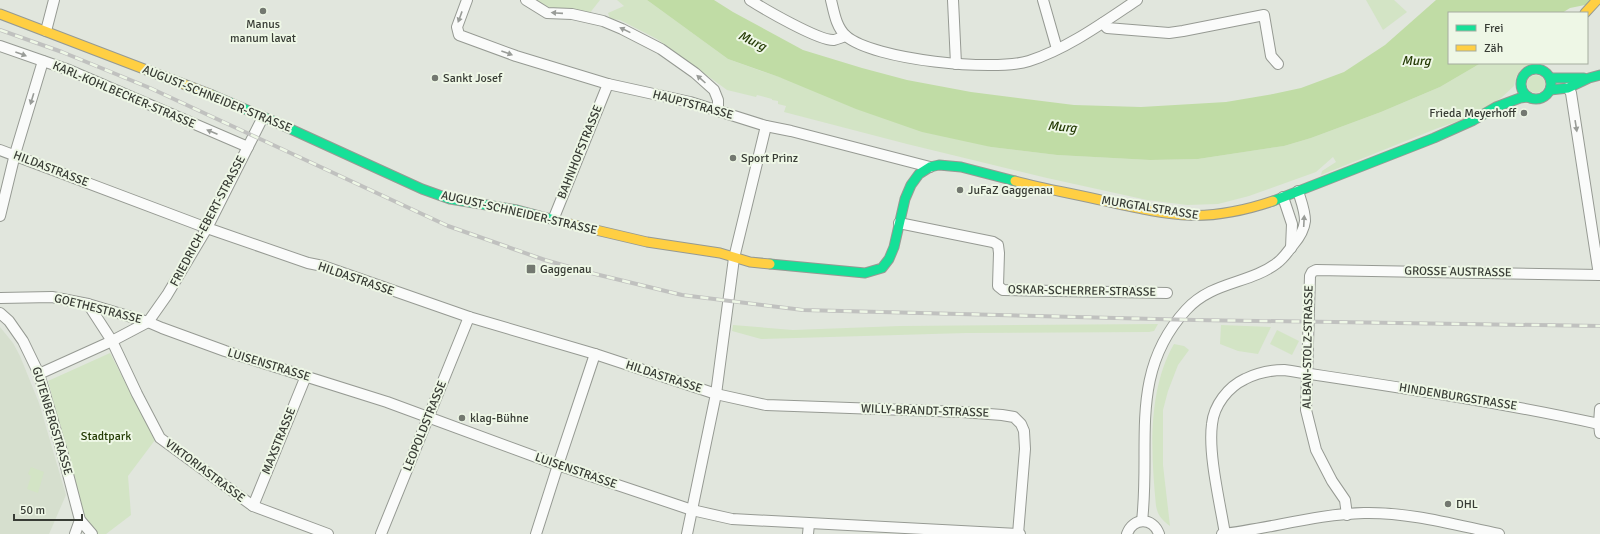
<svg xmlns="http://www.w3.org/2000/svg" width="1600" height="534" viewBox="0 0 1600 534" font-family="Signika,sans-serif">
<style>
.built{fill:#d6dfce}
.green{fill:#d3e4c5}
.water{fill:#c0dca5}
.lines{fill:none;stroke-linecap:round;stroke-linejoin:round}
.stream{stroke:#c0dca5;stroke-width:2.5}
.street-casing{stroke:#969a93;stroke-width:12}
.fast-casing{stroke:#969a93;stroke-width:11}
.slow-casing{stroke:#969a93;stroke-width:11}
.street{stroke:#fafbfa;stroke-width:10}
.fast{stroke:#16e098;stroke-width:9}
.slow{stroke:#ffcf43;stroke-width:9}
.rail-casing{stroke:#c0c1bf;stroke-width:4}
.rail{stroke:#eef7e6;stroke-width:2.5;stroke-dasharray:8;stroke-linecap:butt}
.oneway{fill:#999c98}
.poi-dot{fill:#737870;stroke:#eef7e6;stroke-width:1.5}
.labels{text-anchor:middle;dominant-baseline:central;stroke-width:4;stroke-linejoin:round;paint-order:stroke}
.poi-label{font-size:12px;fill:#383c35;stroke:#eef7e6;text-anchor:start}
.street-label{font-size:12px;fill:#383c35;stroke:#eef7e6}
.park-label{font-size:12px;fill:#243b04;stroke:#eef7e6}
.water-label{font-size:13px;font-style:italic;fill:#223802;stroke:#eef7e6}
</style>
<rect width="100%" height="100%" fill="#e1e6dd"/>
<polygon class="built" points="0,327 13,343 20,356 39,403 66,495 49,534 0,534"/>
<g class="green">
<polygon points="536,0 600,0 589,14 548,7"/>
<polygon points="617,0 647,0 728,59 761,71 991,147 1057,155 1150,160 1198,159 1284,146 1311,138 1381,112 1440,87 1481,63 1532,63 1522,68 1516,77 1514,86 1501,98 1473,116 1438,128 1321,175 1322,171 1336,162 1333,157 1316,172 1249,196 1218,204 1187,205 1147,200 1047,178 907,144 784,112 786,106 778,104 778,101 772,100 772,99 757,95 756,97 727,90 657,39 620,20 610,19 608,13 624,6"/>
<polygon points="1366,0 1394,0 1407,12 1383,30"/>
<circle cx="1536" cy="84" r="9"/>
<polygon points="1158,324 1154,331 1149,332 966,333 761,339 732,331 733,325 793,330 900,326"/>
<polygon points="1221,325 1271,327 1258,354 1238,351 1220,344"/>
<polygon points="1277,330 1299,341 1292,355 1270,344"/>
<path d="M1174,344L1184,346L1189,350L1178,365L1168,391L1163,410V465L1170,526C1162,520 1158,516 1156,506C1151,454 1147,391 1174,344Z"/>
<polygon points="110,353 155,440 128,476 131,515 106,534 97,534 85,522 48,381"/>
<polygon points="31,467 44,472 38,493 27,489 31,476 28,474"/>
</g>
<polygon class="water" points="647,0 714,0 733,12 803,50 862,68 907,80 971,92 1074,105 1141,107 1226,102 1273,94 1301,88 1344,72 1385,45 1436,0 1600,0 1600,2 1570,8 1562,13 1449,13 1449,63 1481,63 1440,87 1381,112 1311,138 1284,146 1198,159 1150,160 1057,155 991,147 922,132 856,109 779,77 728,59"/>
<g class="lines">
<polyline class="stream" points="25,507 28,508"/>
<g class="street-casing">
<g id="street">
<polyline points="467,0 457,27 459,35 516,56 608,84 690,102 766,126 791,131 930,167"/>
<polyline points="526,0 547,13 572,14 603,21 622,29 661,49 695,73 714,90 718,100 718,111"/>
<path d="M750,0C764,9 819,41 834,40C838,39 842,37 846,36"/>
<path d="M831,0C834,12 836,27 846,36C874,60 994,72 1029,61C1067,49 1104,22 1137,0"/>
<polyline points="953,0 956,64"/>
<polyline points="1043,0 1057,49"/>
<polyline points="1103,23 1107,28 1169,33 1183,31 1264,15 1271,56 1278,64"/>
<polyline points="46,31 54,0"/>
<polyline points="0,46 69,70 248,147"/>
<polyline points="1568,88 1571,93 1599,275"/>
<polyline points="0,150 207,228 308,263 323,266 469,317 595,354 716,394 766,405 962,412 1002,415 1014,417 1021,424 1024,431 1025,449 1018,534"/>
<polyline points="1283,197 1292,224 1291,248"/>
<polyline points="0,216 15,154 43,61"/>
<polyline points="553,220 608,84"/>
<polyline points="899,223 993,242 998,245 999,253 998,286 1003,290 1167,293"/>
<polyline points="0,298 52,297 88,304 148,322 162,328 225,351 387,402 558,465 692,510 732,519 1020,534"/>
<polyline points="88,304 112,341 137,394 160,438 253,506 328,534"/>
<polyline points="0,313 9,321 23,341 39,374 63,455 80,520 92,534"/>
<polyline points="39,374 112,341 148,322 167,295 207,228 263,117"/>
<polyline points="1599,424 1600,409"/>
<polyline points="253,506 306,376"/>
<polyline points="1347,515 1345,500 1332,481 1316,450 1306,410 1310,276 1312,272 1316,270 1600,275"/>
<path d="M1142,521C1151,444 1128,373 1186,310C1212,281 1250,284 1277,263C1284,258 1288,251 1293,245C1299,238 1304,230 1305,221C1305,210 1301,201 1298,191"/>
<polyline points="75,534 80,520"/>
<polyline points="381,534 469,317"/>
<polyline points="536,534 558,465 595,354"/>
<polyline points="687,534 716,394 734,258 766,126"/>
<polyline points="808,534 809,524"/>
<path d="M1127,534C1133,517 1153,517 1159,534"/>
<path d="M1222,534C1269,529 1316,514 1364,513C1410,512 1455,525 1499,534"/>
<path d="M1225,534C1220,503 1208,454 1212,424C1214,405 1228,387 1245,379C1257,373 1270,370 1284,370C1389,386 1495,401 1599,424L1600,433"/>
</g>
</g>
<g class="fast-casing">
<g id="fast">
<circle cx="1536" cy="84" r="15"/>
<polyline points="1550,78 1584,78"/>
<polyline points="1550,90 1568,88 1589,78 1600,75"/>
<polyline points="212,95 273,121 422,189 450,199 517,210 566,223"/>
<polyline points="1273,201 1434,138 1472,121 1496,107 1520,98 1528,97"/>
<polyline points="770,264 865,273 882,268 889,259 894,247 905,199 911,185 919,174 930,167 939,165 961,167 1015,181"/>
</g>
</g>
<g class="slow-casing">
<g id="slow">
<polyline points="1585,13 1597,0"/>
<polyline points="0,14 212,95"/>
<path d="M1015,181C1045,189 1075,194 1105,201C1172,216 1205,224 1273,201"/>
<polyline points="566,223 647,242 720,253 750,262 770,264"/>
</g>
</g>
<use href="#street" class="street"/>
<use href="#fast" class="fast"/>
<use href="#slow" class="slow"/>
<g class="rail-casing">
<polyline id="rail" points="0,30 62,52 150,88 448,226 545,260 591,273 682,295 803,310 1195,320 1600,326"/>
</g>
<use href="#rail" class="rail"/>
</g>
<defs><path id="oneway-solid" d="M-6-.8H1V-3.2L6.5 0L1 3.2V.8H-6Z"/></defs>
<g class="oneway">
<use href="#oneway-solid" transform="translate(557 13) rotate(-176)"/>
<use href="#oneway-solid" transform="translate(460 17) rotate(110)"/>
<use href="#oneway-solid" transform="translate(625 30) rotate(-154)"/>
<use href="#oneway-solid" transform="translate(507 53) rotate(20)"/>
<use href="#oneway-solid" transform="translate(21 54) rotate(20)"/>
<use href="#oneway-solid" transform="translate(701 79) rotate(-138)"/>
<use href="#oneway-solid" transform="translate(32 99) rotate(107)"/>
<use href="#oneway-solid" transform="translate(1576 126) rotate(81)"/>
<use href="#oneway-solid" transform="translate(212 132) rotate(-157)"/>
<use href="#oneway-solid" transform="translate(1304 221) rotate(-87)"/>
</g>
<g class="poi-dot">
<circle cx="263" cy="11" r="4"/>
<circle cx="435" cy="78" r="4"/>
<circle cx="1524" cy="113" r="4"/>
<circle cx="733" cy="158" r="4"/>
<circle cx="960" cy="190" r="4"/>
<rect x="526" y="264" width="10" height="10" rx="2"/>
<circle cx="462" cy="418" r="4"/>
<circle cx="1448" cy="504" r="4"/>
</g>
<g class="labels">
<g class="poi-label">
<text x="263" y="24" text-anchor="middle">Manus<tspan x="263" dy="14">manum lavat</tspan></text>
<text x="443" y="78">Sankt Josef</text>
<text x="1516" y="113" text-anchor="end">Frieda Meyerhoff</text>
<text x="741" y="158">Sport Prinz</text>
<text x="968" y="190">JuFaZ Gaggenau</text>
<text x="540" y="269">Gaggenau</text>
<text x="470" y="418">klag-Bühne</text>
<text x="1456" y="504">DHL</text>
</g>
<g class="street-label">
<text transform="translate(124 95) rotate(23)">KARL-KOHLBECKER-STRASSE</text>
<text transform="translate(217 99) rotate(22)">AUGUST-SCHNEIDER-STRASSE</text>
<text transform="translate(693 105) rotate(15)">HAUPTSTRASSE</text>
<text transform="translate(580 152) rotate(-68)">BAHNHOFSTRASSE</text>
<text transform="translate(51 169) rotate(21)">HILDASTRASSE</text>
<text transform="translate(1150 208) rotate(9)">MURGTALSTRASSE</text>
<text transform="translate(519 213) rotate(13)">AUGUST-SCHNEIDER-STRASSE</text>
<text transform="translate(208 221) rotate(-62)">FRIEDRICH-EBERT-STRASSE</text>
<text transform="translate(1458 272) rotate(1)">GROSSE AUSTRASSE</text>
<text transform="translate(356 279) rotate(19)">HILDASTRASSE</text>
<text transform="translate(1082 291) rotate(1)">OSKAR-SCHERRER-STRASSE</text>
<text transform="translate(98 309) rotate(14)">GOETHESTRASSE</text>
<text transform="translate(1308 347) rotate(-89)">ALBAN-STOLZ-STRASSE</text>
<text transform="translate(269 365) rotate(17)">LUISENSTRASSE</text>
<text transform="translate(664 377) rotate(18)">HILDASTRASSE</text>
<text transform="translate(1458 397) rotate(9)">HINDENBURGSTRASSE</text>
<text transform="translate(925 411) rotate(2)">WILLY-BRANDT-STRASSE</text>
<text transform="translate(52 421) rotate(73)">GUTENBERGSTRASSE</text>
<text transform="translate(425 426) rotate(-68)">LEOPOLDSTRASSE</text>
<text transform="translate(279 441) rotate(-68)">MAXSTRASSE</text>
<text transform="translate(205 471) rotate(37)">VIKTORIASTRASSE</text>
<text transform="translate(576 471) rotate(19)">LUISENSTRASSE</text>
</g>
<g class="park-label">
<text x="106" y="436">Stadtpark</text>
</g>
<g class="water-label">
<text transform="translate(752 41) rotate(26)">Murg</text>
<text x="1416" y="61">Murg</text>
<text transform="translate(1062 127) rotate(5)">Murg</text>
</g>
</g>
<rect x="1448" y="12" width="140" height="52" fill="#eef7e6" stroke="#a5ac9f"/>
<rect x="1456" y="25" width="20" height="6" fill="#16e098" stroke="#a5ac9f"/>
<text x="1484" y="32" font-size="12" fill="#383c35">Frei</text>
<rect x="1456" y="45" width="20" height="6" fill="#ffcf43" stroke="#a5ac9f"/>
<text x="1484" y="52" font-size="12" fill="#383c35">Zäh</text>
<path d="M14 514v6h68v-6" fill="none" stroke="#383c35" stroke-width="2"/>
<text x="20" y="514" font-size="12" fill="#383c35" stroke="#eef7e6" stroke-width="3" paint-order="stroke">50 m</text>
</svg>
